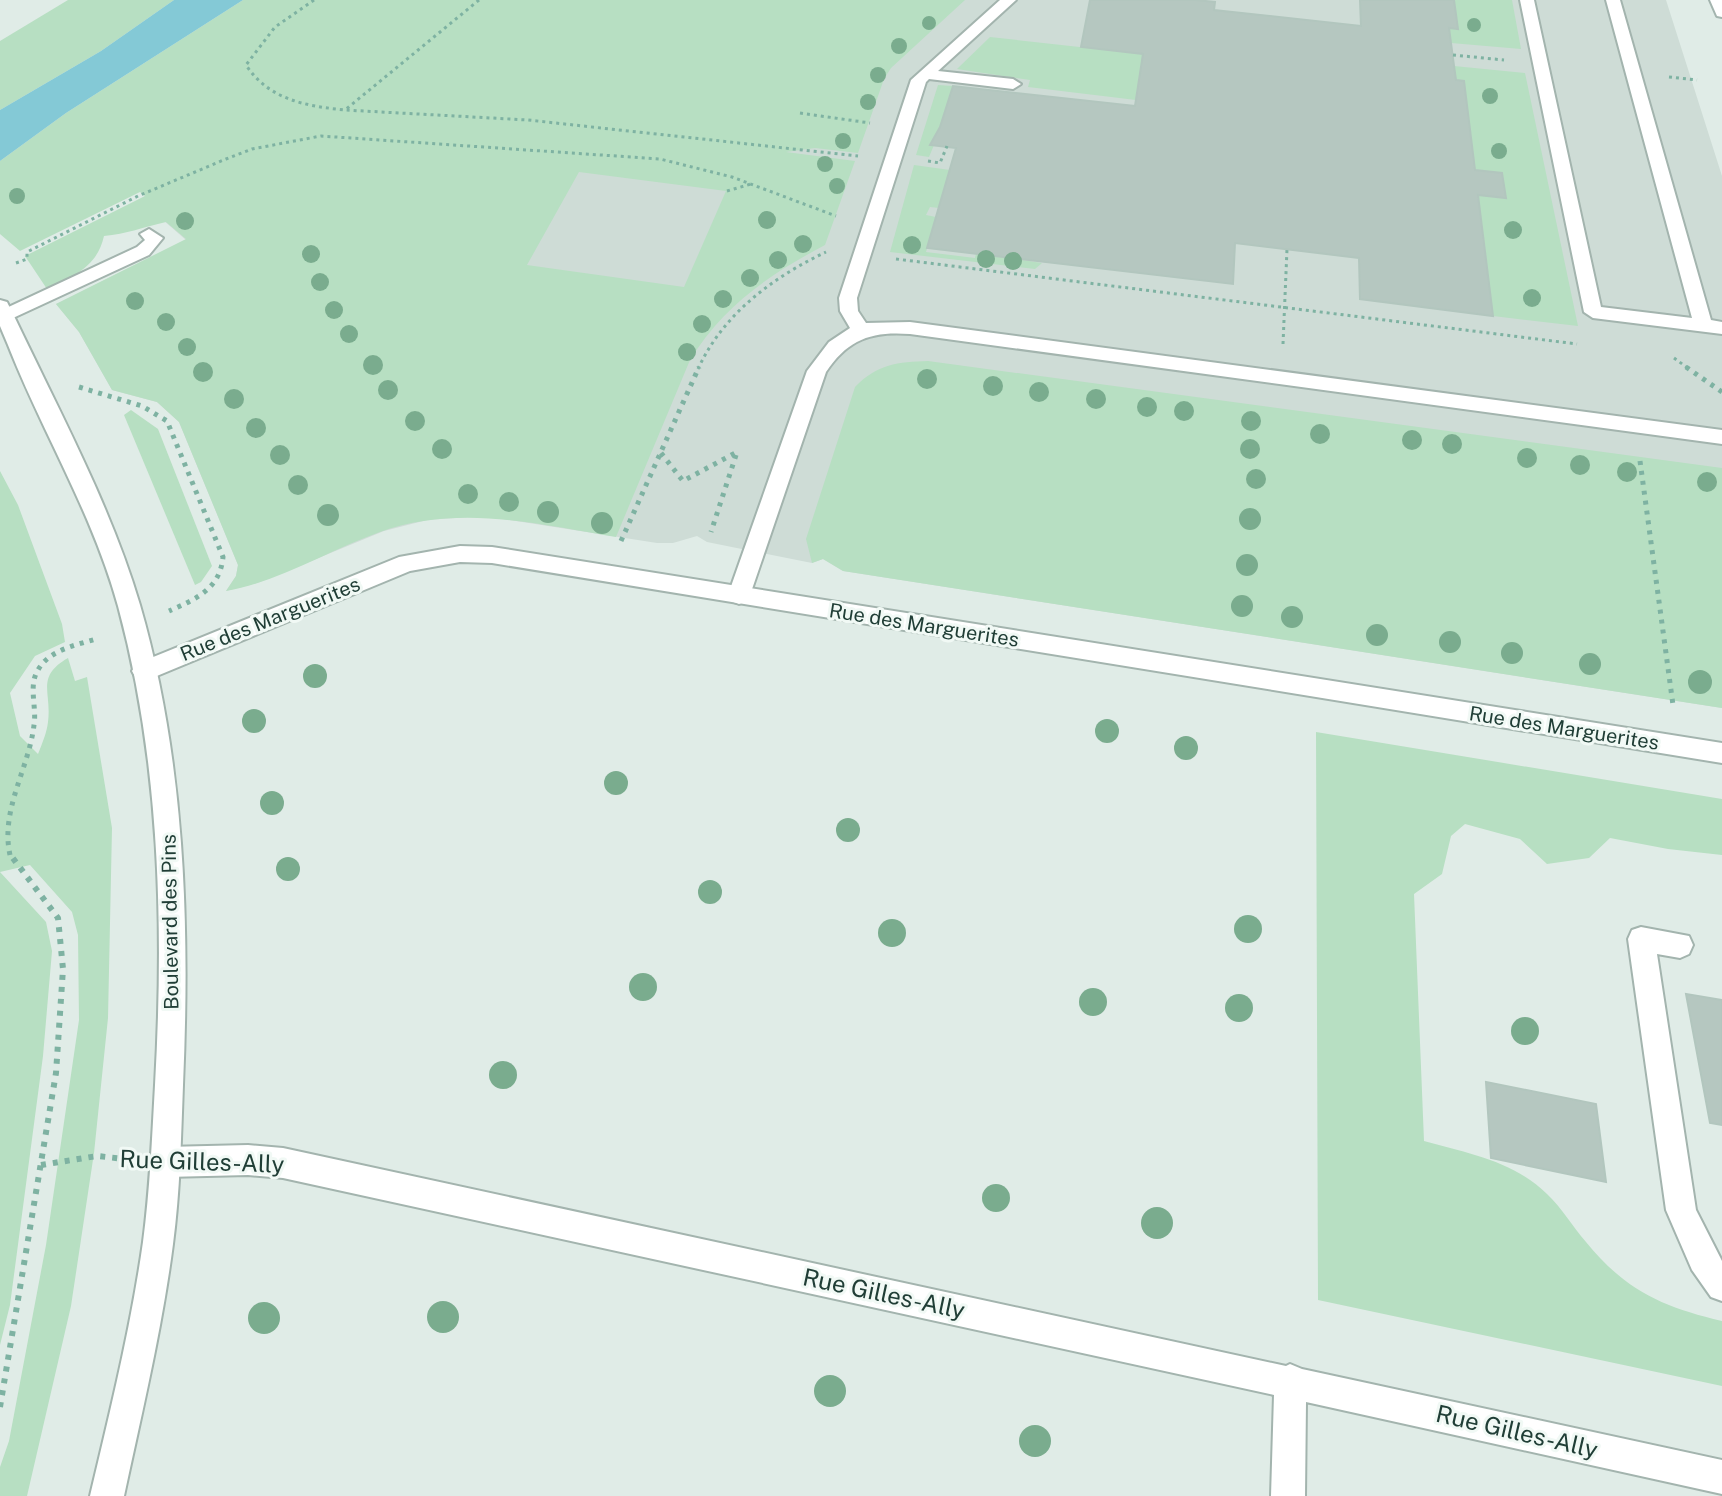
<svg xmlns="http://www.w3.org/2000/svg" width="1722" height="1496" viewBox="0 0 1722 1496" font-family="'Public Sans',sans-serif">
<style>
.built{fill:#cedcd6}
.green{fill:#b7dfc2;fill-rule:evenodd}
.water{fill:#84c9d6}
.building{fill:#b5c7c0;stroke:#b2c6be;stroke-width:2}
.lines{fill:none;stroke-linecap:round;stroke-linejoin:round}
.service-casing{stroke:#a3b4ae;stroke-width:4}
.minor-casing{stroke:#a3b4ae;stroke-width:4}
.tertiary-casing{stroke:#a3b4ae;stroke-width:4}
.path-far2{stroke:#7eb2a2;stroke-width:3;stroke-dasharray:3 4;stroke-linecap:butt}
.path-far1{stroke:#7eb2a2;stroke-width:5;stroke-dasharray:4 6;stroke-linecap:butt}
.path{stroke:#7eb2a2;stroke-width:6;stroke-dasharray:5 7;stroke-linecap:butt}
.service{fill:#fff;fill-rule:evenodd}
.minor{fill:#fff;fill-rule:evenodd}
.tertiary{fill:#fff;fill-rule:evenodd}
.tree{fill:#7aac8e}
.labels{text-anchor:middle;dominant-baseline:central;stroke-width:6;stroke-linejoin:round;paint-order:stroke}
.street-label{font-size:20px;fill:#203e36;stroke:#f1f9f5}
.near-street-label{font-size:24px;fill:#203e36;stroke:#f1f9f5}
</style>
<rect width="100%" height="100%" fill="#e0ece7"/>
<polygon class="built" points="501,0 1666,0 1722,176 1722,708 843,571 823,559 812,563 707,542 697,536 673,543 657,543 484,516 427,520 384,531 260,582 226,591 236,576 238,565 179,422 157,402 112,390 79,332 56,304 186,240 140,200 145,196 123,175"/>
<g class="green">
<polygon points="68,0 174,0 101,51 0,110 0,41"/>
<path d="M243,0H965L891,68L884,79L858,153L815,148L786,152L855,161L825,245C770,274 723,306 690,360L616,537C536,524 459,504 380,532C329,550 279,582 226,591L236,576L238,565L179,422L157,402L112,390L79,332L56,304L186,239L166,222C144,227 126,234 104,236C97,267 74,276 47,289L25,256L145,196L140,192L20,251L0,234V161L66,113ZM579,172L726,191L684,287L527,265Z"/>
<polygon points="1454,0 1512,0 1521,49 1451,43 1449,28 1458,29"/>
<polygon points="990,37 1143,54 1136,100 1028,87 1030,80 957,69"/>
<polygon points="1454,66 1525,73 1578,326 1493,316 1478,195 1505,198 1502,173 1475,170 1464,82 1456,80"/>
<polygon points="938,85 953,86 940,127 930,144 934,145 929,157 916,155"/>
<polygon points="914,165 950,170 939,208 930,207 926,215 936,217 926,252 975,258 976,253 1042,263 1035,269 890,252"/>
<path d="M928,361L1722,468V708L843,571L823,559L812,563L806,539L855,387C877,364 898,362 928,361Z"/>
<polygon points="131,410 158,429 212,566 201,582 195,585 124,415"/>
<path d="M0,471L18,505L62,624L65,642L35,656L10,693L20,736L38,754C42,744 47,732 48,722C52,692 35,677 68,658L75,681L87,677L112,828L108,1018L94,1153L71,1306L27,1496H0V1467L9,1441L46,1245L79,1020L78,935L72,912L30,865L0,872L46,922L52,951L43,1056L10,1305L0,1345Z"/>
<path d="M1316,732L1722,799V855L1668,849L1610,838L1589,858L1547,864L1520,839L1465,824L1451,836L1442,874L1414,894L1424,1141C1467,1153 1514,1161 1547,1194C1562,1208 1573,1227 1586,1242C1626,1291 1663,1307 1722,1321V1386L1318,1300Z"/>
</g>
<polygon class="water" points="174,0 243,0 66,113 0,161 0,110 101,51"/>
<g class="building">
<polygon points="1090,0 1196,0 1215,2 1214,10 1361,26 1360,0 1454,0 1458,29 1449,28 1454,66 1456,80 1464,81 1475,170 1502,173 1506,198 1478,195 1493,316 1360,299 1359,258 1235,243 1233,284 927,248 956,148 930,145 940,127 953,86 1135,106 1143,54 1081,47"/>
<polygon points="1686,994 1722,1000 1722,1125 1710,1123"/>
<polygon points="1486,1082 1596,1104 1606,1182 1491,1158"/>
</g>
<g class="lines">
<g class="service-casing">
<g id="service">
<path d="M1000,0H1016L938,71L1013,79L1021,84L1013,89L929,79L926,82L857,298L858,311L866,323L910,322L1722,430V444L910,334C872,331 848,339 826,372L750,595L747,601L739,604L731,601L728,595L807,371L829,342L850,328L840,311L839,298L911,80Z"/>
<polygon points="1520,0 1534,0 1601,307 1692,318 1606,0 1620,0 1711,320 1722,322 1722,334 1593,318 1584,312"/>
<polygon points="149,229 163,238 149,255 0,324 0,311 137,247 145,240 140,234"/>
<polygon points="1641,927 1689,936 1693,945 1689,954 1680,958 1657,954 1696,1210 1722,1261 1722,1301 1711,1297 1692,1270 1666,1210 1628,939 1632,930"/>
</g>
</g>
<g class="minor-casing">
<g id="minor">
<polygon points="1710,0 1722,0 1722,17 1717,16"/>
<polygon points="460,546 492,547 1722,743 1722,763 492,563 460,562 410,571 152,678 144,680 136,678 132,671 136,664 399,557"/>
<polygon points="248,1145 283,1148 1286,1366 1290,1364 1302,1369 1722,1460 1722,1494 1306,1402 1305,1496 1271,1496 1274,1395 283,1178 248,1175 166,1177 156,1172 151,1162 156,1152 166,1147"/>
</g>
</g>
<g class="tertiary-casing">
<path id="tertiary" d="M0,300L7,302L13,314C58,409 110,504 140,605C185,760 190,925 183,1085C181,1138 180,1191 173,1244C162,1329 142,1412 124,1496H90C110,1412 131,1327 143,1242C150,1190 152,1138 155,1085C164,925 160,761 118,606C92,512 43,434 8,345L0,326Z"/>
</g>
<g class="path-far2">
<path d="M314,0L275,27L246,65C269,100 306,106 345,110"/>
<polyline points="479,0 345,110 528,120 858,156"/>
<polyline points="1453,55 1504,60"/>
<polyline points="1669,77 1697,80"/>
<polyline points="800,113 870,123"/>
<polyline points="928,161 940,163 947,146"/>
<polyline points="727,191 751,184"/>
<polyline points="896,259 1577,344"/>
<polyline points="16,263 27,259 27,252 138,196 226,159 252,149 321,136 660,159 732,177 836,216"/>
<polyline points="1283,344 1287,249"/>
<polyline points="1674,358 1689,369"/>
<path d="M698,369C723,314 773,277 826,252"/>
</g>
<g class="path-far1">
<polyline points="1686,367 1722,392"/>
<path d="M79,387L142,406L167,421L223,557C220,589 196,599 169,611"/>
<polyline points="661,453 683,481 737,452 711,532"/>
<polyline points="1640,461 1673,705"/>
<polyline points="621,541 699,367"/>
<path d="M10,855C0,810 29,768 34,725C37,707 28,686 38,670C49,650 76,645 96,639"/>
</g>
<g class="path">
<polyline points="41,1165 97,1156 125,1159"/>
<polyline points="0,1407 56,1073 63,969 58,918 9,853"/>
</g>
<use href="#service" class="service"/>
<use href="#minor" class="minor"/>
<use href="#tertiary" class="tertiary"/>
</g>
<g class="tree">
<circle cx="929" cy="23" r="7"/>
<circle cx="1474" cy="25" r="7"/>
<circle cx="899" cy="46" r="8"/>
<circle cx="878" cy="75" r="8"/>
<circle cx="1490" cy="96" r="8"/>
<circle cx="868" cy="102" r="8"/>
<circle cx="843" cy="141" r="8"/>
<circle cx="1499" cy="151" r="8"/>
<circle cx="825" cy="164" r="8"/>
<circle cx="837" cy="186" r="8"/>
<circle cx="17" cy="196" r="8"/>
<circle cx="767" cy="220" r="9"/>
<circle cx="185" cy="221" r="9"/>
<circle cx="1513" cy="230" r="9"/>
<circle cx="803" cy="244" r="9"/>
<circle cx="912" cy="245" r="9"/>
<circle cx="311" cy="254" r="9"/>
<circle cx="986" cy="259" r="9"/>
<circle cx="778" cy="260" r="9"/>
<circle cx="1013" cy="261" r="9"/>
<circle cx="750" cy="278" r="9"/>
<circle cx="320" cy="282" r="9"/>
<circle cx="1532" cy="298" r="9"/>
<circle cx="723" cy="299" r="9"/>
<circle cx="135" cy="301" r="9"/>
<circle cx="334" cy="310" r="9"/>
<circle cx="166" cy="322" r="9"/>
<circle cx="702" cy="324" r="9"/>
<circle cx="349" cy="334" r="9"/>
<circle cx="187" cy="347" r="9"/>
<circle cx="687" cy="352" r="9"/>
<circle cx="373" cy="365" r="10"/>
<circle cx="203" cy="372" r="10"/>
<circle cx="927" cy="379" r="10"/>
<circle cx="993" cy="386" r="10"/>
<circle cx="388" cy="390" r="10"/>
<circle cx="1039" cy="392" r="10"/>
<circle cx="234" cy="399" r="10"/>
<circle cx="1096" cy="399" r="10"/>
<circle cx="1147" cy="407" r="10"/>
<circle cx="1184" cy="411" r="10"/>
<circle cx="415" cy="421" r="10"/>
<circle cx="1251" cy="421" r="10"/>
<circle cx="256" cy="428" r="10"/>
<circle cx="1320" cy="434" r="10"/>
<circle cx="1412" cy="440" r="10"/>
<circle cx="1452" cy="444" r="10"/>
<circle cx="442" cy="449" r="10"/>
<circle cx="1250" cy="449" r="10"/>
<circle cx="280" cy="455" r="10"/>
<circle cx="1527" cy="458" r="10"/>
<circle cx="1580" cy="465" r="10"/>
<circle cx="1627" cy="472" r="10"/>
<circle cx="1256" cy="479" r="10"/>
<circle cx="1707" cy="482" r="10"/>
<circle cx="298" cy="485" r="10"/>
<circle cx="468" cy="494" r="10"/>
<circle cx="509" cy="502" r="10"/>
<circle cx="548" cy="512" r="11"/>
<circle cx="328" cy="515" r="11"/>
<circle cx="1250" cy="519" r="11"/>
<circle cx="602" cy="523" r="11"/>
<circle cx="1247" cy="565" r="11"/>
<circle cx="1242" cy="606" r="11"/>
<circle cx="1292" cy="617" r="11"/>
<circle cx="1377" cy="635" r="11"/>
<circle cx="1450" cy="642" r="11"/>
<circle cx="1512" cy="653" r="11"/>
<circle cx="1590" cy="664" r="11"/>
<circle cx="315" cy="676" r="12"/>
<circle cx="1700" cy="682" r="12"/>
<circle cx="254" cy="721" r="12"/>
<circle cx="1107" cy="731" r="12"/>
<circle cx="1186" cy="748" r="12"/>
<circle cx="616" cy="783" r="12"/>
<circle cx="272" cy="803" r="12"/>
<circle cx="848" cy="830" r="12"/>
<circle cx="288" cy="869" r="12"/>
<circle cx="710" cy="892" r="12"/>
<circle cx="1248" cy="929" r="14"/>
<circle cx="892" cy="933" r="14"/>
<circle cx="643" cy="987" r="14"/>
<circle cx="1093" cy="1002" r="14"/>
<circle cx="1239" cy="1008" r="14"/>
<circle cx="1525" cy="1031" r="14"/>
<circle cx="503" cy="1075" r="14"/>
<circle cx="996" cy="1198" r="14"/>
<circle cx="1157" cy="1223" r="16"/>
<circle cx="443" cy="1317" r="16"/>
<circle cx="264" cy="1318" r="16"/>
<circle cx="830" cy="1391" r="16"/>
<circle cx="1035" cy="1441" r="16"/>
</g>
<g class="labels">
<g class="street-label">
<text transform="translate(270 619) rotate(-22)">Rue des Marguerites</text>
<text transform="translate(924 625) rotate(9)">Rue des Marguerites</text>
<text transform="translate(1564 728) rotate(9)">Rue des Marguerites</text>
<text transform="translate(170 922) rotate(-91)">Boulevard des Pins</text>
</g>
<g class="near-street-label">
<text transform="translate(202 1161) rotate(2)">Rue Gilles-Ally</text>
<text transform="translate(884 1293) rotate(12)">Rue Gilles-Ally</text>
<text transform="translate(1517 1431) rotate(13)">Rue Gilles-Ally</text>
</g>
</g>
</svg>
